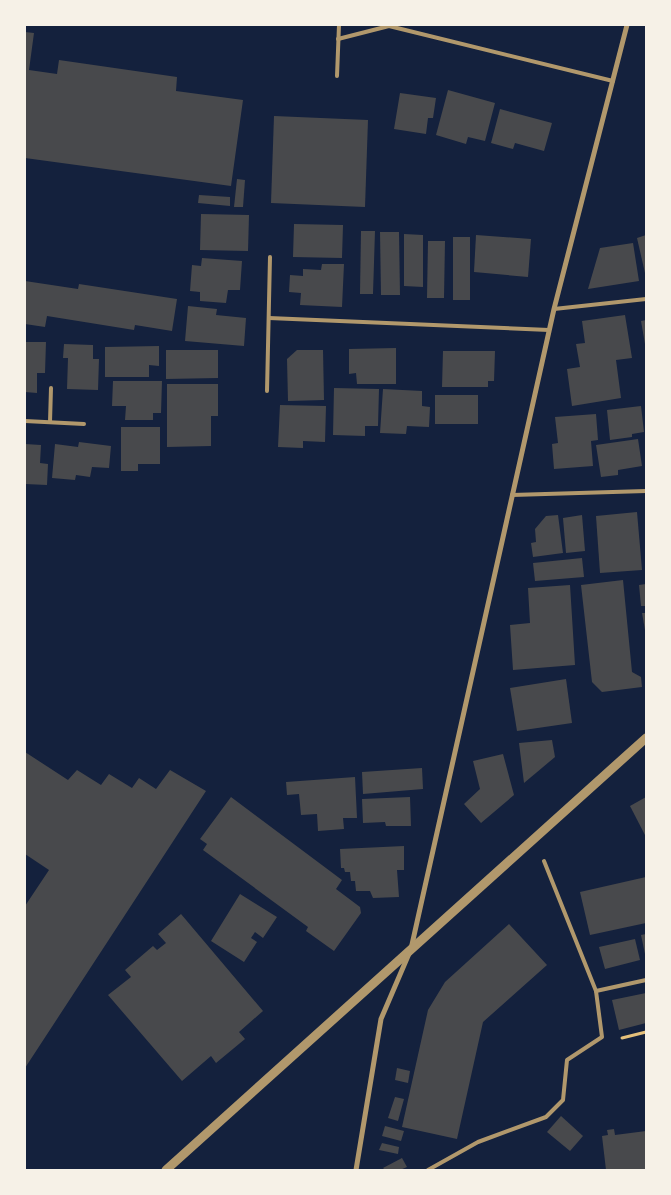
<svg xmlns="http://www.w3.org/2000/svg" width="671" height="1195" viewBox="0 0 671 1195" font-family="'Open Sans',sans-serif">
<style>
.building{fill:#48494c}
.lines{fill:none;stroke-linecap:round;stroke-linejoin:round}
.path{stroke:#e5c07b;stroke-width:3}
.service{stroke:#b1986c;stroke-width:4}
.minor{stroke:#b1986c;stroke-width:5}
.tertiary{stroke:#b1986c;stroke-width:9}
</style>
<rect width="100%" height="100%" fill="#14213d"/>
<g class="building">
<polygon points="25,32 34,33 29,70 57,74 59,60 177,77 176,91 243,100 231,186 25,158"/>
<polygon points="448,90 495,103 485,141 468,137 466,144 436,135"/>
<polygon points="400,93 436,98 433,118 428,118 426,134 394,129"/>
<polygon points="500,109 552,123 544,151 515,143 513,149 491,143"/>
<polygon points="274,116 368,120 365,207 271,203"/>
<polygon points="237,179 245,180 243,207 234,207"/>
<polygon points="199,195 230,197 230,206 198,203"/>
<polygon points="201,214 249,215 248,251 200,250"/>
<polygon points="294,224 343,225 342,258 293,257"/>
<polygon points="361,231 375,231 373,294 360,294"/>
<polygon points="380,232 399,232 400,295 381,295"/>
<polygon points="404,234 423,235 423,287 404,286"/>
<polygon points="476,235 531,239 528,277 474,272"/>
<polygon points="646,235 646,273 645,273 637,238"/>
<rect x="453" y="237" width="17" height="63"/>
<polygon points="428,241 445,241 444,298 427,298"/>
<polygon points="633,243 639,281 588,289 600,248"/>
<polygon points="202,258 242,261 240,290 228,290 226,303 200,301 200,292 190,291 192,265 201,266"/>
<polygon points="322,264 344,264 342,307 300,305 301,293 289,292 290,275 303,276 303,269 321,270"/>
<polygon points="25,281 78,289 79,284 177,299 172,331 135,325 134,330 47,316 45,327 25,324"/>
<polygon points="188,306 217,309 216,315 246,318 244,346 185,341"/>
<polygon points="625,315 632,358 616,360 621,398 572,406 567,369 580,367 576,344 585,343 582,321"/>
<polygon points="646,320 646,344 645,344 641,321"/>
<polygon points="25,342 46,342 45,373 37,373 37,393 25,392"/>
<polygon points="64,344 93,345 93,359 99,359 98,390 67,389 68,358 63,358"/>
<polygon points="159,346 159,366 149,365 149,377 105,377 105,347"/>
<polygon points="396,348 396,384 357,384 356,373 349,374 349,349"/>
<polygon points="166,350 218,350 218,378 166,379"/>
<polygon points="297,350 323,350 324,400 288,401 287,359"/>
<polygon points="443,351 495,351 494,381 488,381 488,387 442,387"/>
<polygon points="113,381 162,381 161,413 153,413 153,420 125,420 126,406 112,406"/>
<polygon points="167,384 218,384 218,416 211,416 211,446 167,447"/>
<polygon points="334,388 379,389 378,426 365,426 365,436 333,435"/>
<polygon points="383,389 422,391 422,406 430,407 429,427 407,426 406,434 380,433"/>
<rect x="435" y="395" width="43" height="29"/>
<polygon points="280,405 326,406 325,442 303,441 303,448 278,447"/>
<polygon points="641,406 644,432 632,434 632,437 610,440 607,410"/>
<polygon points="596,414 598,440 591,441 593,466 554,469 552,444 558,443 555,417"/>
<polygon points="121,427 160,427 160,464 138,464 138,471 121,471"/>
<polygon points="638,439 642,466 618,470 618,475 601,477 596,445"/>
<polygon points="79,442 111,446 109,468 92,467 90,477 76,475 75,480 52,478 55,444 78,447"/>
<polygon points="25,444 41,445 40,463 48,464 47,485 25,484"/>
<polygon points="637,512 642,570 600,573 596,516"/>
<polygon points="558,515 563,553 533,557 531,543 536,542 535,529 546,516"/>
<polygon points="582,515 585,551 566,553 563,518"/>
<polygon points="582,558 584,577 535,581 533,563"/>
<polygon points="623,580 632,672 641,677 642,687 602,692 592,682 581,585"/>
<polygon points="646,584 646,606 641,606 639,585"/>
<polygon points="570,585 575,665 513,670 510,625 530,623 528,588"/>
<polygon points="642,613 646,613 646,630 645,630"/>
<polygon points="566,679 572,723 517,731 510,688"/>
<polygon points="552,740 555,757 524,783 519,743"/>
<polygon points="25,752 68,780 77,770 101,785 109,774 132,788 139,778 156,789 170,770 206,791 25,1068 25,906 49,870 25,854"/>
<polygon points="503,754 514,795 481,823 464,804 480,789 473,761"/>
<polygon points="422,768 423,789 363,794 362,772"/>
<polygon points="355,777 357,818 343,818 344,829 318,831 317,814 301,815 299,794 287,795 286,782"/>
<polygon points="231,797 342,880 336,889 360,907 361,913 334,951 306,931 308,927 203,850 207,844 200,839"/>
<polygon points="410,797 411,826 386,826 385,822 363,823 362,799"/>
<polygon points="646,797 646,837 630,806"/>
<polygon points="404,846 404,870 397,870 399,897 373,898 370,891 356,891 355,881 351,881 350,872 345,872 344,868 341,868 340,849"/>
<polygon points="646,877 646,923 590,935 580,892"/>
<polygon points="240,894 277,917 263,938 255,932 251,938 257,942 244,962 211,941"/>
<polygon points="181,914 263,1011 239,1032 245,1039 216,1063 211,1056 182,1081 108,995 131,977 125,970 153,946 157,950 166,943 158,934"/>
<polygon points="509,924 547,965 483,1022 457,1139 402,1127 428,1010 445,982"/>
<polygon points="646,934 646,954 645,954 641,935"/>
<polygon points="635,939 640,960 605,969 599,947"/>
<polygon points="646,993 646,1023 619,1030 612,1000"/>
<polygon points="397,1068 410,1071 408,1083 395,1080"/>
<polygon points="395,1097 404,1099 398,1121 388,1118"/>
<polygon points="561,1116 583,1136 570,1151 547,1132"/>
<polygon points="385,1126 404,1131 401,1141 382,1136"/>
<polygon points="614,1129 615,1135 646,1131 646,1170 606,1170 602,1136 608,1135 607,1130"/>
<polygon points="382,1143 399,1147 398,1154 379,1150"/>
<polygon points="402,1158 407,1167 400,1170 385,1170 383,1168"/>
</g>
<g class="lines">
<polyline class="path" points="622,1038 646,1032"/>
<g class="service">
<polyline points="338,39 389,26 613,81"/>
<polyline points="337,76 339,25"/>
<polyline points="554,309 646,299"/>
<polyline points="269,318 549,330"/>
<polyline points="267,391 270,257"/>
<polyline points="25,421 84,424"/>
<polyline points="50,422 51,388"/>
<polyline points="512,495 646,491"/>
<polyline points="596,991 646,980"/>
<polyline points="428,1170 478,1142 546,1117 563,1100 567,1060 602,1037 596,991 544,861"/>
</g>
<polyline class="minor" points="356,1170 381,1019 411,949 554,309 627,25"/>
<polyline class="tertiary" points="166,1170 646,738"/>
</g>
<rect width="671" height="1195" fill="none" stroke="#f6f1e7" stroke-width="52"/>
</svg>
